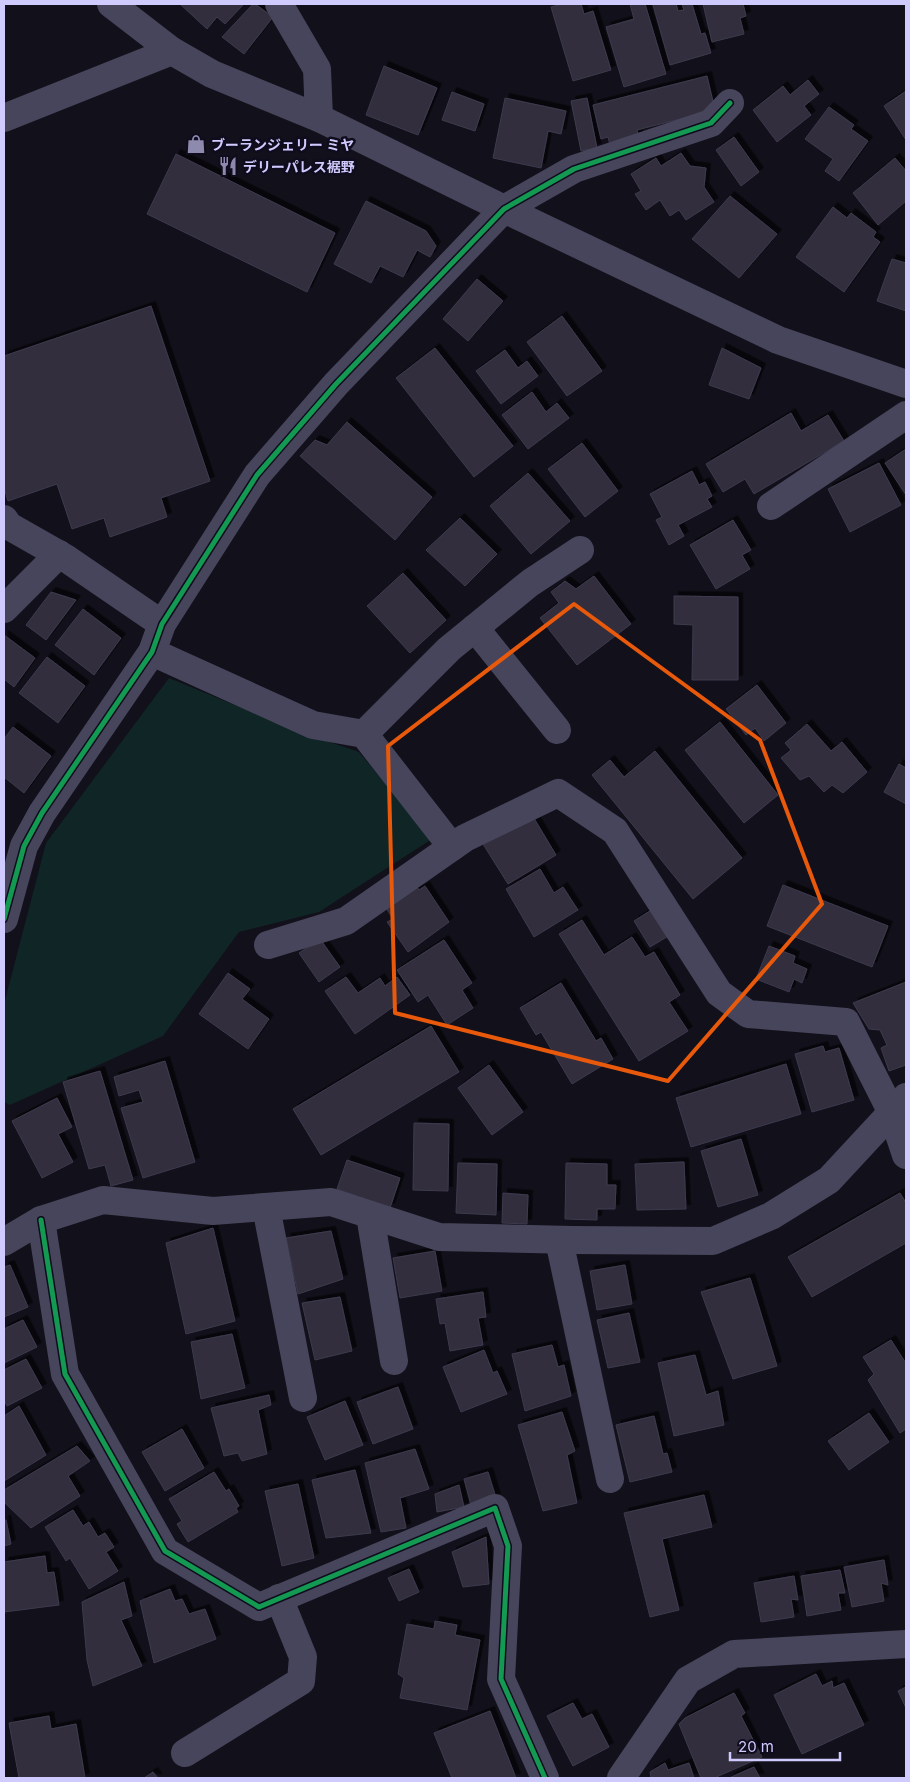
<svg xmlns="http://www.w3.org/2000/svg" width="910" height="1782" viewBox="0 0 910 1782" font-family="Inter,'Noto Sans JP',sans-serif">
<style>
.green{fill:#102525}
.building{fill:#302e3d;stroke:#3e3a4e;filter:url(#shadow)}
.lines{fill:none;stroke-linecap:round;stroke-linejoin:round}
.minor{stroke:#46455b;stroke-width:28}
.cycleway-casing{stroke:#0f0c1e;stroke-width:8}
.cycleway{stroke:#139951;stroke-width:5}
.marked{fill:none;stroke:#e8590c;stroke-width:4;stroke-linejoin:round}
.labels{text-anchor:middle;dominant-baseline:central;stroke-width:5;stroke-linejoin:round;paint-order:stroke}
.poi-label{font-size:14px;font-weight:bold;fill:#d0cbfe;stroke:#0f0c1e;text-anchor:start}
</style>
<defs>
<filter id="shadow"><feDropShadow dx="4.5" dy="-4.5" stdDeviation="0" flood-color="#0009"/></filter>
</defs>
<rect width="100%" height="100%" fill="#12101a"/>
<polygon class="green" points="169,678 300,732 359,752 432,839 319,912 239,932 163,1036 10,1105 4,1102 4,1004 46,843"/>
<g class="building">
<polygon points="180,4 244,4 225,24 217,17 207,29"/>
<polygon points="253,4 255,4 273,17 244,54 222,37"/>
<polygon points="562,4 581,4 584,14 593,11 611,70 573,81 551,7"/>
<polygon points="630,4 645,4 666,74 624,87 606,27 634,19"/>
<polygon points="656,4 676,4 678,11 684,10 682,4 692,4 701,34 705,33 711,53 670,65 653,5"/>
<polygon points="703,4 743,4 746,16 740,18 744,34 712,42"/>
<polygon points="384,66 437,88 418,135 366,115"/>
<polygon points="707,76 715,110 637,130 639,138 610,145 608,137 601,139 593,105"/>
<polygon points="808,80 819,94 804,106 811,115 777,142 753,110 783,86 790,95"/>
<polygon points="906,91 906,140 884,106"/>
<polygon points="452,92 484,104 475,131 442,120"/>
<polygon points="505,98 566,111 561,134 548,131 541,168 493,158"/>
<polygon points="587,98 597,148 581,151 571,101"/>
<polygon points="829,107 854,125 851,129 868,141 839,181 825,171 833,159 805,139"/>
<polygon points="734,137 759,172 741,186 716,150"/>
<polygon points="681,153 690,166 706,168 704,187 714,202 686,220 679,210 670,216 660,200 646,210 635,194 641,191 631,174 656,158 661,166"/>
<polygon points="176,154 335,233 307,292 147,214"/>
<polygon points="895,158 906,171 906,201 878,225 853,193"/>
<polygon points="730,196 777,234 739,278 692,239"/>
<polygon points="366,201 426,231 436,246 430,257 417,250 403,277 380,266 371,283 334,264"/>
<polygon points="833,207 847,218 851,213 876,232 873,237 880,242 844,292 796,257"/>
<polygon points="892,259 906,263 906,311 877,301"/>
<polygon points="477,279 503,301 468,341 443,319"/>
<polygon points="151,306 210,481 161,498 167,517 110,537 104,518 72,529 57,484 8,501 4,488 4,356"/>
<polygon points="562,316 602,371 567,396 527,342"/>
<polygon points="435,348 513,446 474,477 396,378"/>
<polygon points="722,348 761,368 749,399 709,385"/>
<polygon points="505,350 518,368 527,361 538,376 501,404 476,371"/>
<polygon points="532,392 546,412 557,403 569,418 528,449 502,415"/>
<polygon points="791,413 801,431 828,415 844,441 754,494 745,479 723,492 706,464"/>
<polygon points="347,422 432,497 395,540 300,456 315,440 327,445"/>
<polygon points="582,443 618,491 585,517 548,469"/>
<polygon points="906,449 906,495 885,463"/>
<polygon points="879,463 901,505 850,532 828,489"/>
<polygon points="692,471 699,485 705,482 712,496 707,499 712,507 678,525 684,536 669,545 656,520 662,517 650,494"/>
<polygon points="528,473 570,521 531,554 490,506"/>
<polygon points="460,518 497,554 465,586 426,550"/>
<polygon points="733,520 751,550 742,555 750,569 716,589 690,545"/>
<polygon points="403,573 446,620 410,653 367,606"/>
<polygon points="594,576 631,624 577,665 540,618 559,603 551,592 565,581 576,589"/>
<polygon points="51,592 76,600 46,640 26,625"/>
<polygon points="674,596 738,597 738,680 692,680 693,625 674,624"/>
<polygon points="83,609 121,638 94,675 55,645"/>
<polygon points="4,635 35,658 14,687 4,679"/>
<polygon points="47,657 85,686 58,723 19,693"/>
<polygon points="757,685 786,723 764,741 755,728 746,735 726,709"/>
<polygon points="720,722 778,795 744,823 685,750"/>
<polygon points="807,724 831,751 842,742 867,772 843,793 832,785 824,792 809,776 800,780 781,758 791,750 785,743"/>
<polygon points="13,727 51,756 24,793 4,777 4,739"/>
<polygon points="655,751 742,858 693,899 592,775 610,760 624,777"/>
<polygon points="899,764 906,768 906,804 884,792"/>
<polygon points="532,815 556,855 508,884 483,844"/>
<polygon points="540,869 554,893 563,887 578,910 534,937 506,889"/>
<polygon points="416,885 419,890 425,886 449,922 408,952 387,922 393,919 383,903"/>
<polygon points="783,885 888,926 872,967 767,926"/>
<polygon points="653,909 670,935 650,947 634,921"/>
<polygon points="582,920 604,955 632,937 645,957 654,952 680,995 669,1002 688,1031 639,1061 559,934"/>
<polygon points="320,939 340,967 319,982 299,953"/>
<polygon points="444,940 472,983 462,990 473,1008 447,1025 428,995 418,1002 397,970"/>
<polygon points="769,946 795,956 793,963 807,969 802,983 794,979 789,992 756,979"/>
<polygon points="228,973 250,989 242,999 269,1019 248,1049 199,1014"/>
<polygon points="346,977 358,993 380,978 385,986 397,977 410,995 355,1034 325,991"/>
<polygon points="906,982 906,1065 889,1071 881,1048 887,1045 880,1030 869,1029 853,1003"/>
<polygon points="561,983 596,1041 601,1038 613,1059 572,1084 541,1032 536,1035 520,1008"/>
<polygon points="431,1026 459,1072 321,1155 293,1109"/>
<polygon points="823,1046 825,1052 839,1048 854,1100 812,1112 795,1054"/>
<polygon points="165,1061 195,1162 143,1178 121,1108 143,1102 139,1090 119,1096 114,1077"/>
<polygon points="786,1064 801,1114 691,1147 676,1098"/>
<polygon points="489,1065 523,1112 492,1135 458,1088"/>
<polygon points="100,1071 133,1180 111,1186 105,1165 89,1169 63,1082"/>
<polygon points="57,1098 72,1127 58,1134 73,1162 42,1178 12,1121"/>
<polygon points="414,1123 449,1124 448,1191 413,1190"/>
<polygon points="741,1139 758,1195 718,1207 701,1151"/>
<polygon points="347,1160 400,1178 390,1208 337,1189"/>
<polygon points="684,1162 686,1209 637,1210 635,1164"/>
<polygon points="458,1163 497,1164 496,1215 456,1213"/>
<polygon points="566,1163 607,1164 607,1185 616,1185 615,1209 597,1209 597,1220 565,1219"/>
<polygon points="503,1193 528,1195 527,1224 502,1223"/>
<polygon points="900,1193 906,1203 906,1243 812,1297 788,1257"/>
<polygon points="213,1228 235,1321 186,1334 166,1243"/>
<polygon points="331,1231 343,1279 298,1294 286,1238"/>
<polygon points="435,1251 442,1291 400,1298 393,1258"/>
<polygon points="10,1265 28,1307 4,1317 4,1267"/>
<polygon points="625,1265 632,1304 597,1310 590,1271"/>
<polygon points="750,1278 777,1366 733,1379 701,1292"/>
<polygon points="483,1292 486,1317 478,1318 483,1345 450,1351 445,1323 440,1324 436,1299"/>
<polygon points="340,1297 352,1351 315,1360 302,1303"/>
<polygon points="629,1313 640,1362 608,1368 597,1320"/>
<polygon points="23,1320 37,1347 4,1363 4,1329"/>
<polygon points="232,1334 245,1388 201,1399 191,1342"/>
<polygon points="891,1340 905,1362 906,1361 906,1429 900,1433 868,1380 874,1374 863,1357"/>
<polygon points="552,1345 558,1367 564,1365 571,1396 525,1411 512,1354"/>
<polygon points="484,1350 493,1373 497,1371 507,1394 461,1412 443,1367"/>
<polygon points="695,1355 706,1395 718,1391 724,1425 674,1436 658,1363"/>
<polygon points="26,1359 42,1388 7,1406 4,1400 4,1370"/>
<polygon points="398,1387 413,1429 373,1444 357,1402"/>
<polygon points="269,1395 271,1405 258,1410 267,1454 242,1461 238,1453 224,1456 211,1408"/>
<polygon points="345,1401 363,1445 325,1460 307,1417"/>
<polygon points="19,1406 46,1455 4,1481 4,1416"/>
<polygon points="562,1412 575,1451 567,1455 577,1503 543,1511 518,1425"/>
<polygon points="869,1413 889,1442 849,1470 828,1441"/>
<polygon points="654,1416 663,1454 667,1453 672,1472 630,1482 616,1425"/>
<polygon points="182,1429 204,1468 165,1491 142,1452"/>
<polygon points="77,1446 90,1461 68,1476 80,1496 31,1528 4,1502 4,1490"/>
<polygon points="415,1449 429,1489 400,1498 406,1528 381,1532 365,1463"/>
<polygon points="355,1470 371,1533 326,1538 312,1480"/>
<polygon points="214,1472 226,1491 229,1489 239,1506 236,1508 238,1512 188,1542 177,1524 182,1521 169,1499"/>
<polygon points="488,1472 496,1498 471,1505 464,1479"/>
<polygon points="298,1484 314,1558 282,1566 265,1491"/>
<polygon points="459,1485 464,1507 437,1512 435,1494"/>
<polygon points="704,1495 712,1527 662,1539 679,1610 650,1617 624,1513"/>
<polygon points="73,1510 83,1526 89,1522 98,1537 105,1533 114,1547 106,1552 118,1571 89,1589 70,1558 66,1561 45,1527"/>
<polygon points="4,1520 6,1520 11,1544 4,1546"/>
<polygon points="486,1537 489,1584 463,1587 452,1552"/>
<polygon points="45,1556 47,1573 54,1572 59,1605 4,1612 4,1562"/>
<polygon points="884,1560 888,1585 881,1583 884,1601 852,1607 844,1567"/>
<polygon points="409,1569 419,1592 399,1601 388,1578"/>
<polygon points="840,1570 845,1593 838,1593 841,1610 807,1616 801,1576"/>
<polygon points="794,1576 798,1600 791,1599 794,1617 761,1622 754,1583"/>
<polygon points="124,1582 132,1616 121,1620 142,1666 93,1686 87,1660 82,1602"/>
<polygon points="170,1589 175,1601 182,1599 189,1614 205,1609 216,1639 154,1663 140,1601"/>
<polygon points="435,1621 457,1625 455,1635 480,1640 467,1710 400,1698 404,1678 398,1674 407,1624 434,1629"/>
<polygon points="816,1674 822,1686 832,1681 833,1688 844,1683 864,1725 802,1754 774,1695"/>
<polygon points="906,1687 906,1708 898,1691"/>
<polygon points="734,1693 745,1713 741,1716 762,1757 714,1778 701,1778 679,1724 685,1718"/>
<polygon points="573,1703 582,1719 592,1714 609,1747 573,1766 547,1716"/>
<polygon points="490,1711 516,1778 452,1778 434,1733"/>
<polygon points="49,1716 51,1729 76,1724 85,1778 19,1778 9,1723"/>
<polygon points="665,1763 668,1770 689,1763 694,1778 651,1778 650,1772"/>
<polygon points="754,1767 760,1778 729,1778"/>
<polygon points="153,1772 158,1778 144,1778"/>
</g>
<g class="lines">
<g class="minor">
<polyline points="111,4 172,51 212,74 319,118 504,209 778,340 906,384"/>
<polyline points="279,4 317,69 319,118"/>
<polyline points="4,118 172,51"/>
<polyline points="771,506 906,415"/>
<polyline points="4,519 9,526 67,559 162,624"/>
<polyline points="4,609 59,554"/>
<polyline points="475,628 557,730"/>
<polyline points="152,652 313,725 364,734 452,847"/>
<polyline points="364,734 449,649 530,583 580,550"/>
<polyline points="4,919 24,846 42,813 152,652 162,624 257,475 336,384 504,209 574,169 711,123 730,103"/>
<polyline points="268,945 346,921 465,838 558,793 615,831 719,993 748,1014 846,1022 892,1113 906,1155"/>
<polyline points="266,1207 303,1398"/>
<polyline points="370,1215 394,1361"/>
<polyline points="41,1220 65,1374 165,1551 259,1607 495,1508 508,1546 501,1679 545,1778"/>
<polyline points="559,1240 610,1479"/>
<polyline points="4,1242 41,1220 103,1200 213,1211 331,1202 439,1237 573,1240 713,1241 771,1216 829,1180 906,1097"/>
<polyline points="185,1753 301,1681 303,1657 279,1598"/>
<polyline points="621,1778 688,1680 734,1654 906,1644"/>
</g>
<g class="cycleway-casing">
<g id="cycleway">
<polyline points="4,919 24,846 42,813 152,652 162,624 257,475 336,384 504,209 574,169 711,123 730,103"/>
<polyline points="41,1220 65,1374 165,1551 259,1607 495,1508 508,1546 501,1679 545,1778"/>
</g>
</g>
<use href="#cycleway" class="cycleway"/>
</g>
<path class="marked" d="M574,604L760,740L822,904L668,1081L395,1013L388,746Z"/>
<defs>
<g id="shop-bare" transform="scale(1.5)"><path d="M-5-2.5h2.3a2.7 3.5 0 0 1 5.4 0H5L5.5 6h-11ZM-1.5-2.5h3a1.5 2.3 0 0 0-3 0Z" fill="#8e8aae" stroke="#0f0c1e" stroke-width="2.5" paint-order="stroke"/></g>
<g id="restaurant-bare" transform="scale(1.5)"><path d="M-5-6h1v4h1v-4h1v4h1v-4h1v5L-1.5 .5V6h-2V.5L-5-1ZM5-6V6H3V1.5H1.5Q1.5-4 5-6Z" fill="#8e8aae" stroke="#0f0c1e" stroke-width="2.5" paint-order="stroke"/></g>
</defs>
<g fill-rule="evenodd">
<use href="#shop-bare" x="196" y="144"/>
<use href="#restaurant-bare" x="228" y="166"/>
</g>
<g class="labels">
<g class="poi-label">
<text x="211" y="144">ブーランジェリー ミヤ</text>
<text x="243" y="166">デリーパレス裾野</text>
</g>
</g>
<rect width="910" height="1782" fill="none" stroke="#d0cbfe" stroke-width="10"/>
<path d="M730 1752v8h110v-8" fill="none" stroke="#d0cbfe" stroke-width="2.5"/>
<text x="738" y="1752" font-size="15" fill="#d0cbfe" stroke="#0f0c1e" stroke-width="4" paint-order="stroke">20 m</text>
</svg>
